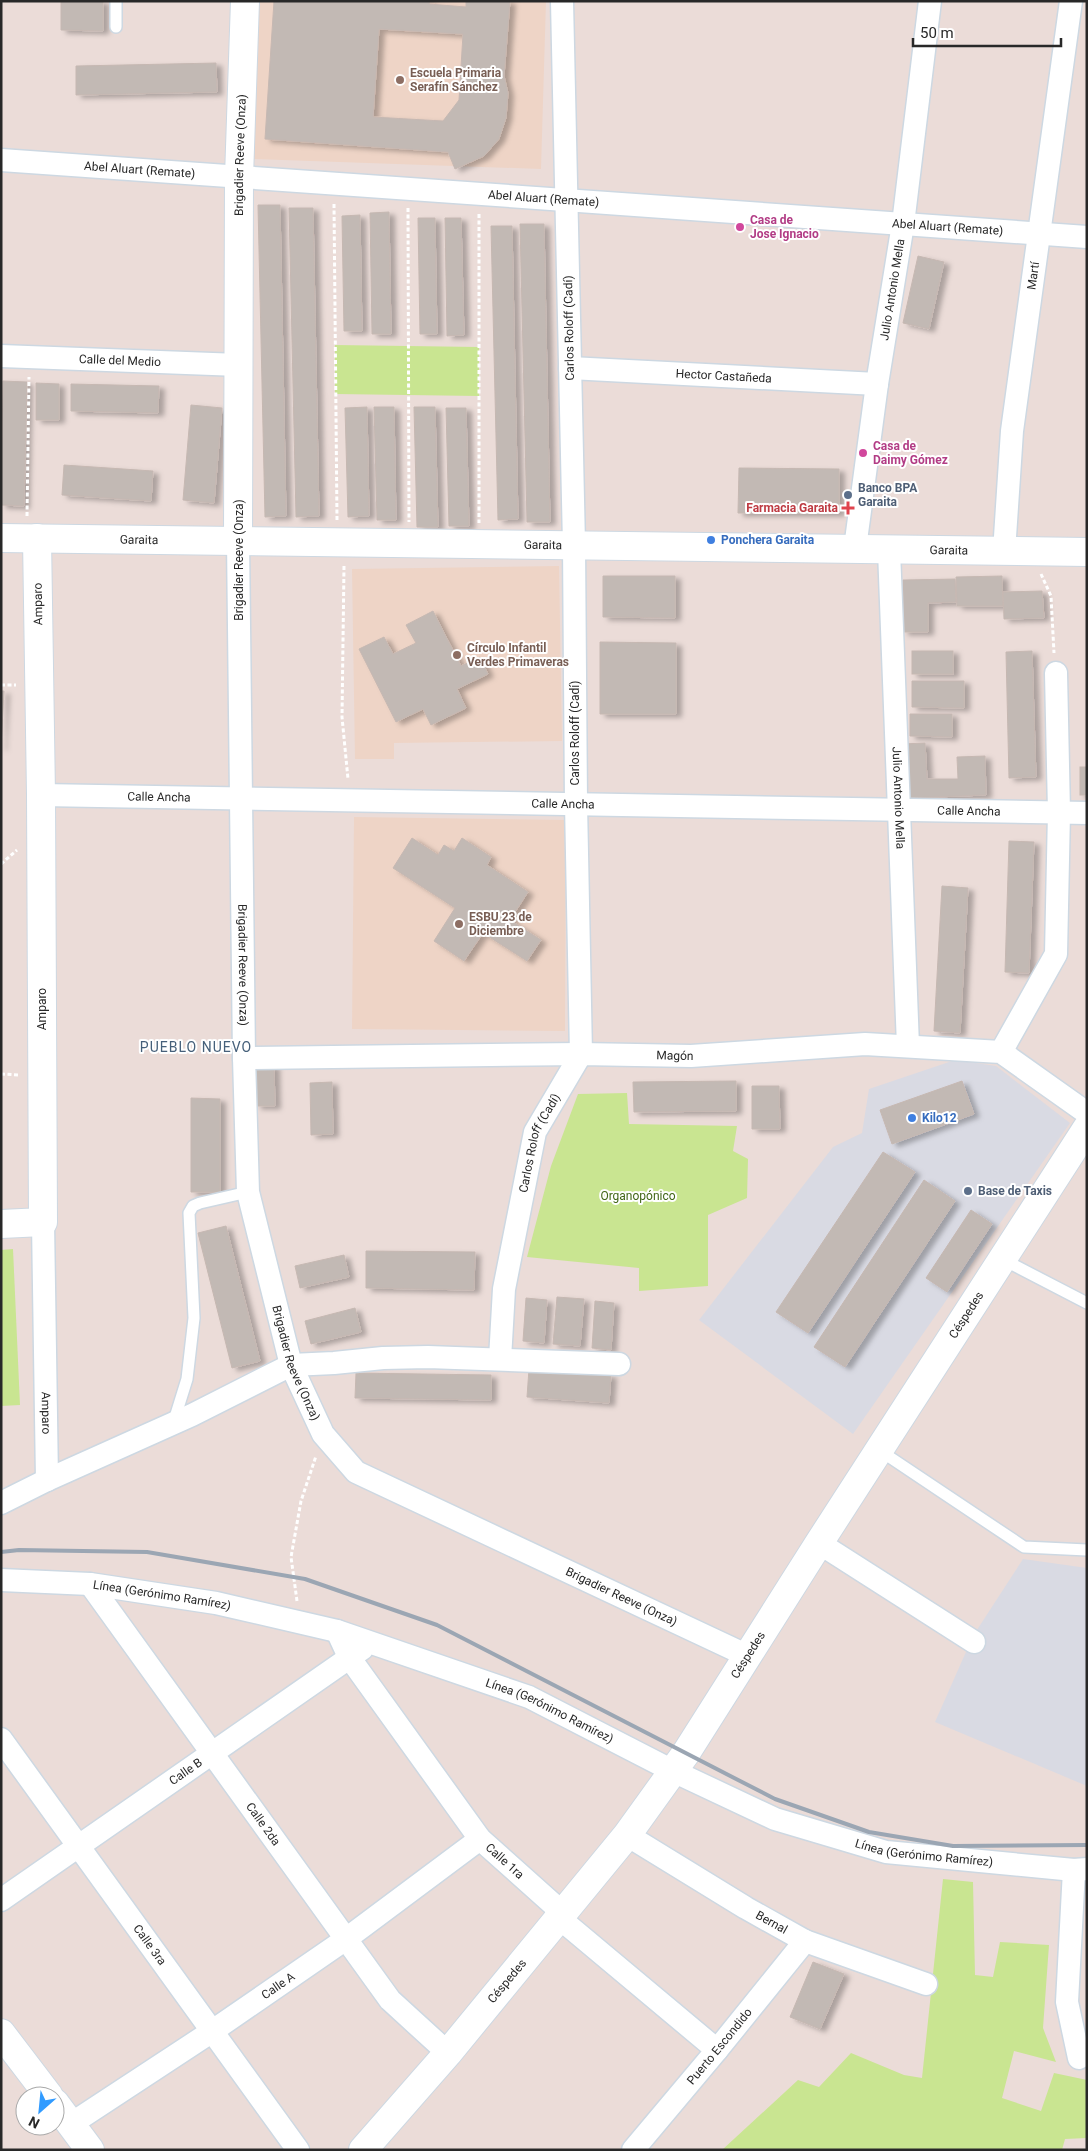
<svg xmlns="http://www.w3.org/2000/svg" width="1088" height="2151" viewBox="0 0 1088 2151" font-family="Roboto,sans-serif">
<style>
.industrial{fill:#d9dae3}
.education{fill:#eed4c6}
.green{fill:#c9e591}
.building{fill:#c2b9b4;stroke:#c6b8b2;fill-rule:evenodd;filter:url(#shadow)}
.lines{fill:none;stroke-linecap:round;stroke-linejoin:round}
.service-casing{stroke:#cdd8e2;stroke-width:14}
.minor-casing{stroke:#cdd8e2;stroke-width:25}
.tertiary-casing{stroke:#cdd8e2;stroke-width:30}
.secondary-casing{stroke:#cdd8e2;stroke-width:30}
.path{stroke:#fff;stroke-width:3;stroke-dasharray:4 2.5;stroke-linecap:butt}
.service{stroke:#fff;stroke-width:11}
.minor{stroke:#fff;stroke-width:22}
.tertiary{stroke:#fff;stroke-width:28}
.secondary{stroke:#fff;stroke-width:28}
.rail{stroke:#9ba6b3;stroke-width:4}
.education-dot{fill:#8d6e63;stroke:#fff;stroke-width:2}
.hotel-dot{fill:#d1479c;stroke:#fff;stroke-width:2}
.service-dot{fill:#5c6f8a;stroke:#fff;stroke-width:2}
.health-dot{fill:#e0444e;stroke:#fff;stroke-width:2}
.shop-dot{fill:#3f7fe0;stroke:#fff;stroke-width:2}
.labels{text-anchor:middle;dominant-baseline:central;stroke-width:4;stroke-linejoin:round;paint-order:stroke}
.education-label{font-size:12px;font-weight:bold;fill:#785e54;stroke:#fff;text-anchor:start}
.street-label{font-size:12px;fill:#282828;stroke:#fff}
.hotel-label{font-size:12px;font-weight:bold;fill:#b23c85;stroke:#fff;text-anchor:start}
.service-label{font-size:12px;font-weight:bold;fill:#4e5e75;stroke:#fff;text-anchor:start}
.health-label{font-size:12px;font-weight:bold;fill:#be3a42;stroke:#fff;text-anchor:end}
.shop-label{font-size:12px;font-weight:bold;fill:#366cbe;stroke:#fff;text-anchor:start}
.park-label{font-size:12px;fill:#416616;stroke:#fff}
.neighbourhood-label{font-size:14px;letter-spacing:1px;fill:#46607a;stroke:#fff}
</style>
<defs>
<filter id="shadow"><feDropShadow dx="5.5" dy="3" stdDeviation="2.5" flood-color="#0004"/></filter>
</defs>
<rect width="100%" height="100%" fill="#ebdcd8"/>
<g class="industrial">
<polygon points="955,1060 996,1066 1070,1123 853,1434 699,1320 833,1147 862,1133 869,1089"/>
<polygon points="1023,1559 1087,1568 1087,1786 935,1722 973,1636"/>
</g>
<g class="education">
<polygon points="259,1 546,1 541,169 254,159"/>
<polygon points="559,566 562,741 394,743 394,759 355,759 352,569"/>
<polygon points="354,817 566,820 565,1031 352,1029"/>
</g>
<g class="green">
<polygon points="335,345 479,347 479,396 335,394"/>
<polygon points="627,1093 629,1124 737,1126 733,1151 748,1159 747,1198 708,1215 708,1286 639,1291 639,1268 527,1257 551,1166 578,1094"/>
<polygon points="13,1249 20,1405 1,1406 1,1250"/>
<polygon points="943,1879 973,1882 975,1975 993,1977 1000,1942 1049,1945 1043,2028 1056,2062 1014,2051 1002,2098 1041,2111 1054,2073 1087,2080 1087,2138 1065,2139 1062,2150 722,2150 798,2080 819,2087 851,2053 904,2075 922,2078"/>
</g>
<g class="building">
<polygon points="61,1 103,1 103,31 61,30"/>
<path d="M274,1H430L429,4L466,7V1H510L504,76L508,93L506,118L499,139L484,156L455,169L448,152L265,139ZM379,29L463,34L459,100L443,121L373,117Z"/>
<polygon points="216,63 217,92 76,95 76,66"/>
<polygon points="258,205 280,205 286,516 265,517"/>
<polygon points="289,208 313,208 319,516 296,517"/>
<polygon points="389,212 391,334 372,334 370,213"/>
<polygon points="360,215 362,331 344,331 342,216"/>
<polygon points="418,218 435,218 437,334 420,334"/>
<polygon points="445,218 461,218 464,335 447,336"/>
<polygon points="520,224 544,224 550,522 527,522"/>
<polygon points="491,226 512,226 518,519 498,520"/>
<polygon points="918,256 944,262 929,329 903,323"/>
<polygon points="3,381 27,382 24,506 1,505"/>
<polygon points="36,383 59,384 59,420 36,420"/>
<polygon points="71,384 159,386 158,413 71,411"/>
<polygon points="191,405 222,408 214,503 183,500"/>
<polygon points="367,407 369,516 348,517 345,408"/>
<polygon points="374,407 394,407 396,520 377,520"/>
<polygon points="414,407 435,407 438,527 417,527"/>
<polygon points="446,408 466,408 469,526 449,526"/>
<polygon points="64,465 153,471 151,501 62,495"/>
<polygon points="739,468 839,469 839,513 738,513"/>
<polygon points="603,576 675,576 675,618 603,617"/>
<polygon points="1002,576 1003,606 957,606 956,577"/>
<polygon points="955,579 956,602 928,603 928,632 903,632 903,580"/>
<polygon points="1042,591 1044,618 1004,619 1003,592"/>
<polygon points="433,611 461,666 480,657 488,674 457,689 466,708 431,725 423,709 396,722 359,649 384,637 393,654 416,643 406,625"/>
<polygon points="600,642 676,643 676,714 600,714"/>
<rect x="912" y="651" width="41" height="23"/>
<polygon points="1032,651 1036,777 1009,778 1006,652"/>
<polygon points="912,681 964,681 964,708 912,707"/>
<polygon points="1,691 4,691 1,748"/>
<polygon points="910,714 952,714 952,737 910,736"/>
<polygon points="925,743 927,779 958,779 957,757 985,756 986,795 910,798 907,790 902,744"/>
<rect x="1080" y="767" width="7" height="28"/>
<polygon points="412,838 438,855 444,845 454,851 462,838 491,857 487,865 528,892 510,920 541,940 527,961 483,933 464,961 434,941 455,908 393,868"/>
<polygon points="1009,841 1034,842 1029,973 1005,972"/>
<polygon points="942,886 968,888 960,1033 934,1031"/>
<polygon points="255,1065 274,1065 275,1106 256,1106"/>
<polygon points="736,1081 736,1111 634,1112 633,1082"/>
<polygon points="962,1081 974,1114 892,1144 880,1110"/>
<polygon points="332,1082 333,1134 311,1135 310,1083"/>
<polygon points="752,1086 779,1086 780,1129 752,1129"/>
<polygon points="191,1098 220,1099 220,1192 191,1192"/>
<polygon points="883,1152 915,1172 808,1333 776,1312"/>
<polygon points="924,1180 955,1201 845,1367 814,1347"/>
<polygon points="971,1210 992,1224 947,1292 926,1278"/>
<polygon points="226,1226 260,1361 232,1368 198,1233"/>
<polygon points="366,1251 475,1252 474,1290 366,1288"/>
<polygon points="344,1255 349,1277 300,1288 295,1266"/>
<polygon points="557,1297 584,1299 580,1346 553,1344"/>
<polygon points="526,1298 547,1300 544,1343 523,1341"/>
<polygon points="595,1301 614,1303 611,1350 592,1348"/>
<polygon points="355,1308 361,1332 311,1344 305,1321"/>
<polygon points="529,1369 611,1375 609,1403 527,1397"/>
<polygon points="356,1373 491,1375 491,1400 355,1398"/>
<polygon points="813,1962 844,1974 820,2029 790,2017"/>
</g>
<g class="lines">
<g class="service-casing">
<g id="service">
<polyline points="116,1 116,27"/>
<polyline points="1002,1259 1087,1303"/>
<polyline points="173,1424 187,1379 194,1318 189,1213 193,1206 200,1203 248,1192"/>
<polyline points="879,1450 1024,1547 1087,1550"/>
</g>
</g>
<g class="minor-casing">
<g id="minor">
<path id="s1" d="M1,160L1087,237"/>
<path id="s2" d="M1,356L239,365"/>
<path id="s3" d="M570,368L877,384"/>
<path id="s4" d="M238,540L244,1058L248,1192L291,1365L323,1434L356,1472L748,1656"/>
<path id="s5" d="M855,548L877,384L903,224L930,1"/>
<path id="s6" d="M889,550L908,1046"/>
<path id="s7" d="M1004,552L1012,431L1071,1"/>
<path id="s8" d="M41,795L1087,813"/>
<polyline points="1001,1052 1056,954 1059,812 1056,673"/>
<path id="s9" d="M244,1058L581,1054L691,1056L865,1044L1001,1052L1087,1113"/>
<path id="s10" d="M43,1222L47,1480"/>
<path id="s11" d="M500,1359L504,1289L535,1132L581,1054L576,803L574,545L562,1"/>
<polyline points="1,1503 47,1480 192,1415 291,1365 334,1363 383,1358 428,1357 619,1364"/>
<polyline points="819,1543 974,1642"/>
<path id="s12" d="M1,1580L90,1584L216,1603L337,1631L529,1697L673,1771L775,1819L886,1852L1074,1870L1087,1869"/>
<path id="s13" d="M90,1584L390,2000L448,2053"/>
<path id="s14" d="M337,1631L349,1657L480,1839L555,1906L558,1917L717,2050"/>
<path id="s15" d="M1,1739L298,2150"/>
<path id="s16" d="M627,1835L746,1908L805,1941L926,1984"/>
<polyline points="1074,1870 1067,2002 1079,2058"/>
<path id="s17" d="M1,1900L362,1649"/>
<path id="s18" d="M71,2124L211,2032L346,1939L480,1839"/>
<path id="s19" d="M633,2150L717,2050L805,1941"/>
</g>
</g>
<g class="tertiary-casing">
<g id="tertiary">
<path id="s20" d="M238,540L239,177L245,1"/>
<polyline points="1,1224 43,1222 41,795 37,538"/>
<polyline points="1,2033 49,2096"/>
<polyline points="55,2103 90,2150"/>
<path id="s21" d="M363,2150L448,2053L627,1835L686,1753L819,1543L1087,1128"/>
</g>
</g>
<g class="secondary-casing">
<g id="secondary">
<path id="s22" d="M1,538L1087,552"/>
</g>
</g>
<g class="path">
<polyline points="334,204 337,520"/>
<polyline points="408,208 409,522"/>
<polyline points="479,214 479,523"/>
<polyline points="27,516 29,377"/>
<polyline points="344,566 342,717 348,779"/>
<polyline points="1041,574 1051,596 1054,653"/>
<polyline points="1,685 16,685"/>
<polyline points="1,864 17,850"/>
<polyline points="1,1074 19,1075"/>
<polyline points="297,1601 291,1557 301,1501 316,1456"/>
</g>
<use href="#service" class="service"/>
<use href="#minor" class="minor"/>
<use href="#tertiary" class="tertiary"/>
<use href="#secondary" class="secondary"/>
<polyline class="rail" points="1,1552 19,1550 147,1552 305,1579 437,1625 775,1799 869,1832 953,1846 1087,1845"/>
</g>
<g class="education-dot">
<circle cx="400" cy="80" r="5"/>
<circle cx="457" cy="655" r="5"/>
<circle cx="459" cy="924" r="5"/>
</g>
<g class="hotel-dot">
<circle cx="740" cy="227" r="5"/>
<circle cx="863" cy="453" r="5"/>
</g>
<g class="service-dot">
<circle cx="848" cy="495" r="5"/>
<circle cx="968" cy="1191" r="5"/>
</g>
<path class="health-dot" d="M845.5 500.5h5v5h5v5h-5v5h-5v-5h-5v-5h5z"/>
<g class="shop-dot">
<circle cx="711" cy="540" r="5"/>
<circle cx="912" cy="1118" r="5"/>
</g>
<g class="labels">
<g class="education-label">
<text x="410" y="73">Escuela Primaria<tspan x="410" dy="14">Serafín Sánchez</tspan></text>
<text x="467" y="648">Círculo Infantil<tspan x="467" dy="14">Verdes Primaveras</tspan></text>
<text x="469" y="917">ESBU 23 de<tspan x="469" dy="14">Diciembre</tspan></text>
</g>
<g class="street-label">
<text stroke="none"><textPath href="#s20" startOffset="385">Brigadier Reeve (Onza)</textPath></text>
<text stroke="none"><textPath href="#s1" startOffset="139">Abel Aluart (Remate)</textPath></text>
<text stroke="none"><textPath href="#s1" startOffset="544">Abel Aluart (Remate)</textPath></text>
<text stroke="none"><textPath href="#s1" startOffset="949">Abel Aluart (Remate)</textPath></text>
<text stroke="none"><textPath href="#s7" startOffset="278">Martí</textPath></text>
<text stroke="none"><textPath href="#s5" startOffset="261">Julio Antonio Mella</textPath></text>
<text transform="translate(569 328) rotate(-91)">Carlos Roloff (Cadí)</text>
<text stroke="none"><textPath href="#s2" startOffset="119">Calle del Medio</textPath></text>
<text stroke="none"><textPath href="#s3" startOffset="154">Hector Castañeda</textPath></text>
<text stroke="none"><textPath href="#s22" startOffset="138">Garaita</textPath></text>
<text stroke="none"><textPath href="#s22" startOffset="542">Garaita</textPath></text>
<text stroke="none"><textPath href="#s22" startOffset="948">Garaita</textPath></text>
<text transform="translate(239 560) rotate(-90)">Brigadier Reeve (Onza)</text>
<text transform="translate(38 604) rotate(-91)">Amparo</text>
<text transform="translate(575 733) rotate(-90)">Carlos Roloff (Cadí)</text>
<text stroke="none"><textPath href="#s8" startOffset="118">Calle Ancha</textPath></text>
<text stroke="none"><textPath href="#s6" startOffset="248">Julio Antonio Mella</textPath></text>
<text stroke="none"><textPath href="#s8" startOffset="522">Calle Ancha</textPath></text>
<text stroke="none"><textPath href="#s8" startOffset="928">Calle Ancha</textPath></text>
<text stroke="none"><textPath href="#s4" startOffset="425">Brigadier Reeve (Onza)</textPath></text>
<text transform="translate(42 1009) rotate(-90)">Amparo</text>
<text stroke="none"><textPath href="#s9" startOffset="431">Magón</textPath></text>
<text stroke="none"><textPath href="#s11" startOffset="221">Carlos Roloff (Cadí)</textPath></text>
<text stroke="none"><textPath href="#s21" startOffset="1032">Céspedes</textPath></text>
<text stroke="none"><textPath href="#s4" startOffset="830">Brigadier Reeve (Onza)</textPath></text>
<text stroke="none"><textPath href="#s10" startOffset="191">Amparo</textPath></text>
<text stroke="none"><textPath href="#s12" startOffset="162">Línea (Gerónimo Ramírez)</textPath></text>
<text stroke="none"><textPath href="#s4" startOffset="1250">Brigadier Reeve (Onza)</textPath></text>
<text stroke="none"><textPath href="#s21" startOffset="628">Céspedes</textPath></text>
<text stroke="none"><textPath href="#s12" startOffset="568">Línea (Gerónimo Ramírez)</textPath></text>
<text stroke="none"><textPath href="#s17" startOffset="225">Calle B</textPath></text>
<text stroke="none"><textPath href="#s13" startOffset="296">Calle 2da</textPath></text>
<text stroke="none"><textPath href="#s12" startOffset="972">Línea (Gerónimo Ramírez)</textPath></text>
<text stroke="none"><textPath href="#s14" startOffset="286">Calle 1ra</textPath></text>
<text stroke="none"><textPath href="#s16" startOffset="169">Bernal</textPath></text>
<text stroke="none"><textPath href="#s15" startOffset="254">Calle 3ra</textPath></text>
<text stroke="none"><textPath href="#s21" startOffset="222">Céspedes</textPath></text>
<text stroke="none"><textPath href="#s18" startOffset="249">Calle A</textPath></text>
<text stroke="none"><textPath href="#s19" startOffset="135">Puerto Escondido</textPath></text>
</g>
<g class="hotel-label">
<text x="750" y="220">Casa de<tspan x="750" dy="14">Jose Ignacio</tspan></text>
<text x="873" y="446">Casa de<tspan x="873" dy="14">Daimy Gómez</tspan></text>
</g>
<g class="service-label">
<text x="858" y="488">Banco BPA<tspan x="858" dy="14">Garaita</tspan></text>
<text x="978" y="1191">Base de Taxis</text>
</g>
<g class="health-label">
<text x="838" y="508">Farmacia Garaita</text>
</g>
<g class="shop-label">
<text x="721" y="540">Ponchera Garaita</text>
<text x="922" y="1118">Kilo12</text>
</g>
<g class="park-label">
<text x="638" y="1196">Organopónico</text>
</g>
<g class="neighbourhood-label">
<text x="196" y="1047">PUEBLO NUEVO</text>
</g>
</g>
<rect width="1088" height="2151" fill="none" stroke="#282828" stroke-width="5"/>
<g transform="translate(40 2111) rotate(207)"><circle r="24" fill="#ffffff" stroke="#a9a9a9"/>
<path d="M0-4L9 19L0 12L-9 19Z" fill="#319bff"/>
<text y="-8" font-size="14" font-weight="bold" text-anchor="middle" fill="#282828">N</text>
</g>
<path d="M913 38v8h148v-8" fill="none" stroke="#282828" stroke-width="2.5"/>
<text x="920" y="38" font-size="15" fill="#282828" stroke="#ffffff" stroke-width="4" paint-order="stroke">50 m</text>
</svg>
